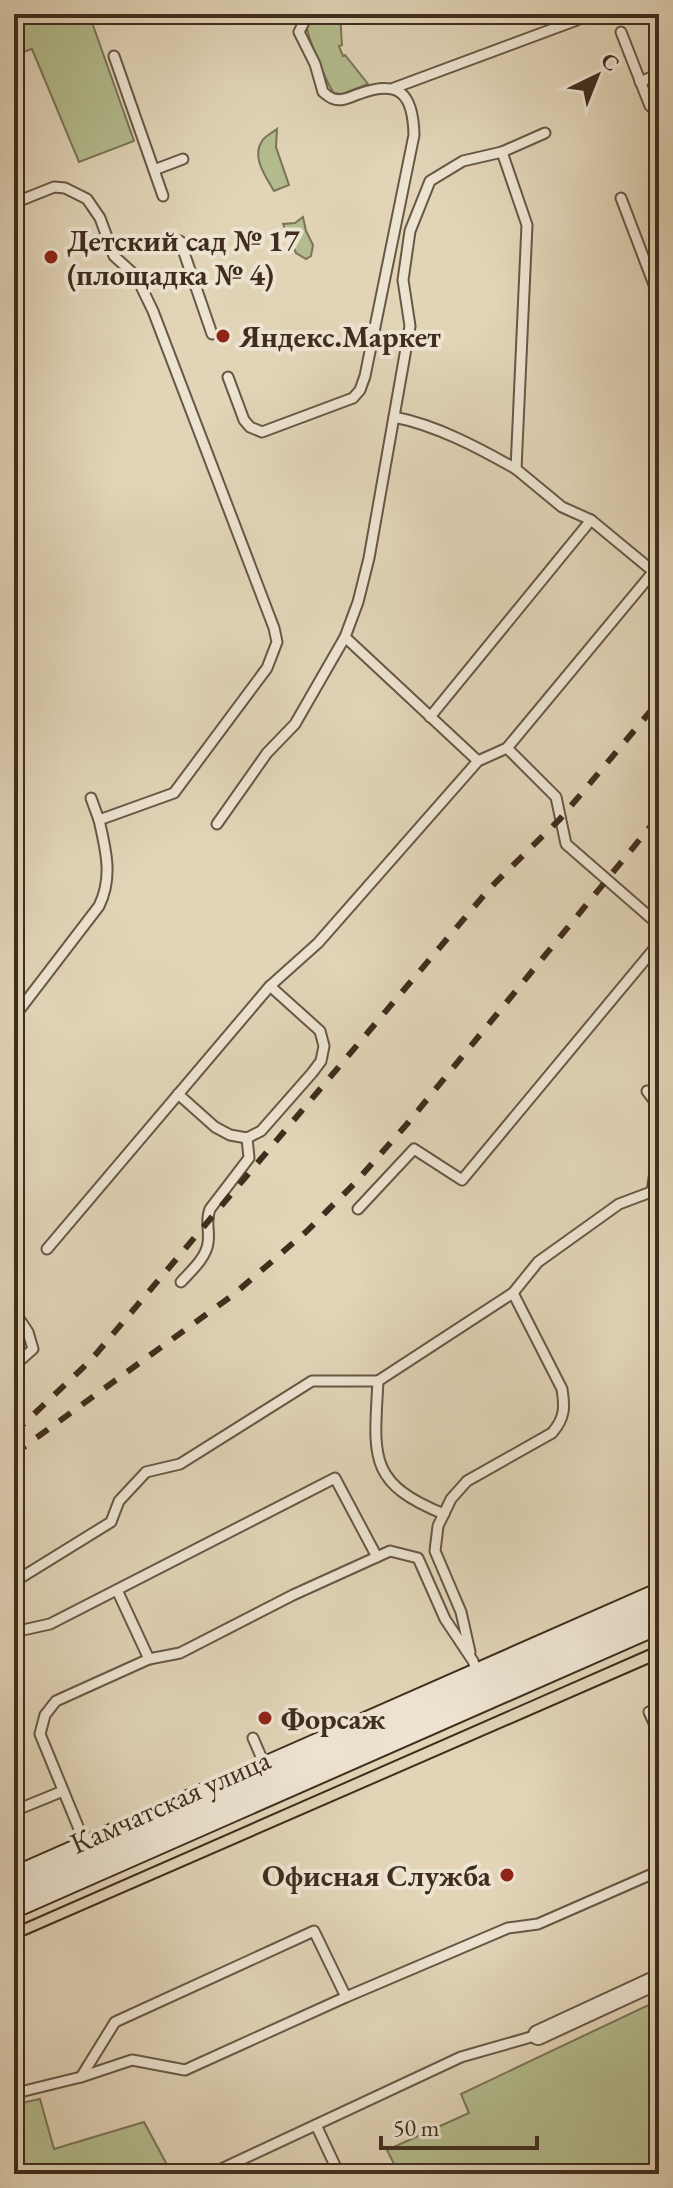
<svg xmlns="http://www.w3.org/2000/svg" width="673" height="2188" viewBox="0 0 673 2188" font-family="'EB Garamond',serif">
<style>
.green{fill:#b3bc8e;stroke:#7a7456;stroke-width:2}
.lines{fill:none;stroke-linecap:round;stroke-linejoin:round}
.service-casing{stroke:#685744;stroke-width:13}
.minor-casing{stroke:#685744;stroke-width:22}
.secondary-casing{stroke:#402d1d;stroke-width:30}
.service{stroke:#ece3d0;stroke-width:9}
.minor{stroke:#ece3d0;stroke-width:18}
.secondary{stroke:#ece3d0;stroke-width:26}
.tram{stroke:#402d1d;stroke-width:2}
.rail{stroke:#402d1d;stroke-width:6;stroke-dasharray:14 14;stroke-linecap:butt}
.poi-dot{fill:#8f2418;stroke:#ece3d0;stroke-width:3}
.labels{text-anchor:middle;dominant-baseline:central;stroke-width:8;stroke-linejoin:round;paint-order:stroke}
.poi-label{font-size:30px;font-weight:bold;fill:#402d1d;stroke:#ece3d0;text-anchor:start}
.street-label{font-size:30px;fill:#402d1d;stroke:#ece3d0}
</style>
<rect width="100%" height="100%" fill="#e1d4b7"/>
<filter id="stains"><feTurbulence type="fractalNoise" baseFrequency=".0025" numOctaves="4"/><feColorMatrix values="0 0 0 0 .2 0 0 0 0 .09 0 0 0 0 .02 0 0 0 .5 -.17"/></filter>
<radialGradient id="worn" r=".72"><stop offset=".6" stop-color="#630" stop-opacity="0"/><stop offset="1" stop-color="#630" stop-opacity=".3"/></radialGradient>
<g class="green">
<polygon points="14,14 89,14 134,141 79,162 32,49 14,55"/>
<path d="M323,14H340L342,45L339,46L343,56L345,55L368,84L342,94L334,93C329,88 305,32 307,25C309,18 317,17 323,14Z"/>
<path d="M277,129L276,147L289,185L274,191C266,177 251,157 262,141C265,136 272,133 277,129Z"/>
<polygon points="303,217 306,231 313,245 311,256 306,259 296,253 283,224 295,223"/>
<polygon points="659,2000 659,2174 399,2174 387,2150 469,2113 461,2094"/>
<polygon points="40,2099 54,2149 144,2122 172,2174 14,2174 14,2101 17,2104"/>
</g>
<g class="lines">
<g class="service-casing">
<g id="service">
<polyline points="97,14 98,14"/>
<polyline points="621,32 650,106"/>
<polyline points="114,56 163,196"/>
<polyline points="640,82 659,74"/>
<polyline points="394,88 577,20"/>
<polyline points="502,152 527,225 516,469 562,507 591,520 654,572"/>
<polyline points="154,170 183,159"/>
<polyline points="621,198 656,290 659,289"/>
<path d="M14,203L54,187L65,188L87,199L100,218L114,256L136,276L153,311L274,628L277,642L267,668L174,793L99,820C106,850 113,878 99,906L14,1017"/>
<polyline points="180,241 212,334"/>
<path d="M228,377L244,420L250,427L262,432L353,398L360,390L365,376L414,135C413,94 400,79 359,94C352,96 342,102 334,99C330,98 327,95 323,92L315,64L299,32L308,14"/>
<path d="M394,417C436,425 479,448 516,469"/>
<polyline points="345,637 478,761"/>
<polyline points="430,717 591,520"/>
<polyline points="507,748 556,797 566,844 659,925"/>
<polyline points="91,798 99,820"/>
<polyline points="217,824 267,753 295,724 345,637 358,602 369,558 410,326 403,280 410,231 430,181 463,161 502,152 545,133"/>
<polyline points="647,1091 659,1107"/>
<polyline points="178,1094 215,1127 230,1135 247,1138 261,1131 312,1073 321,1061 324,1046 320,1031 270,986"/>
<polyline points="652,1192 659,1144"/>
<polyline points="358,1209 414,1149 462,1180 659,943"/>
<polyline points="47,1249 270,986 318,943 478,761 507,748 659,565"/>
<path d="M181,1282C191,1271 206,1258 208,1243C210,1230 205,1221 210,1209L249,1158L247,1138"/>
<polyline points="14,1311 28,1332 33,1349 14,1366"/>
<polyline points="378,1381 513,1293 538,1262 619,1204 659,1189"/>
<path d="M22,1577L111,1522L119,1501L146,1472L180,1464L312,1381H378C374,1456 367,1483 444,1514"/>
<polyline points="117,1590 149,1659"/>
<polyline points="14,1632 50,1624 335,1478 377,1557"/>
<path d="M470,1652L461,1612L435,1551L438,1526L451,1499L467,1481L552,1433C565,1418 565,1407 562,1389L513,1293"/>
<polyline points="659,1707 649,1712 659,1734"/>
<polyline points="253,1738 266,1768"/>
<polyline points="14,1811 63,1791"/>
<polyline points="86,1846 40,1734 45,1715 56,1701 149,1659 180,1653 293,1595 390,1551 418,1558 445,1619 473,1661 478,1674"/>
<polyline points="81,2077 132,2060 185,2070 346,1997 508,1928 538,1924 659,1871"/>
<polyline points="16,2093 81,2077 115,2022 314,1931 346,1997"/>
<polyline points="316,2125 339,2174"/>
<polyline points="217,2171 461,2057 538,2035"/>
</g>
</g>
<g class="minor-casing">
<polyline id="minor" points="538,2035 659,1979"/>
</g>
<g class="secondary-casing">
<g id="secondary">
<polyline points="14,1881 659,1597"/>
<polyline points="14,1904 659,1620"/>
</g>
</g>
<use href="#service" class="service"/>
<use href="#minor" class="minor"/>
<use href="#secondary" class="secondary"/>
<g class="tram">
<polyline points="14,1928 659,1645"/>
<polyline points="14,1940 659,1659"/>
</g>
<g class="rail">
<polyline points="14,1433 91,1360 490,888 560,819 659,701"/>
<polyline points="14,1454 233,1295 307,1231 354,1184 407,1124 659,816"/>
</g>
</g>
<g class="poi-dot">
<circle cx="51" cy="257" r="8"/>
<circle cx="223" cy="336" r="8"/>
<circle cx="265" cy="1718" r="8"/>
<circle cx="507" cy="1875" r="8"/>
</g>
<g class="labels">
<g class="poi-label">
<text x="67" y="240">Детский сад № 17<tspan x="67" dy="34">(площадка № 4)</tspan></text>
<text x="239" y="336">Яндекс.Маркет</text>
<text x="281" y="1718">Форсаж</text>
<text x="491" y="1875" text-anchor="end">Офисная Служба</text>
</g>
<g class="street-label">
<text transform="translate(170 1801) rotate(-24)">Камчатская улица</text>
</g>
</g>
<rect width="673" height="2188" fill="none" stroke="#e1d4b7" stroke-width="48"/>
<rect x="16" y="16" width="641" height="2156" fill="none" stroke="#402d1d" stroke-width="4"/>
<rect x="24" y="24" width="625" height="2140" fill="none" stroke="#402d1d" stroke-width="2"/>
<g transform="translate(597 76) rotate(43)" stroke="#ece3d0" stroke-width="6" paint-order="stroke">
<path d="M0-6L14 30L0 20L-14 30Z" fill="#402d1d"/>
<text y="-12" font-size="22" font-weight="bold" text-anchor="middle" fill="#402d1d">С</text>
</g>
<path d="M381 2136v12h156v-12" fill="none" stroke="#402d1d" stroke-width="4"/>
<text x="393" y="2136" font-size="24" fill="#402d1d" stroke="#ece3d0" stroke-width="6" paint-order="stroke">50 m</text>
<rect width="100%" height="100%" filter="url(#stains)"/>
<rect width="100%" height="100%" fill="url(#worn)"/>
</svg>
